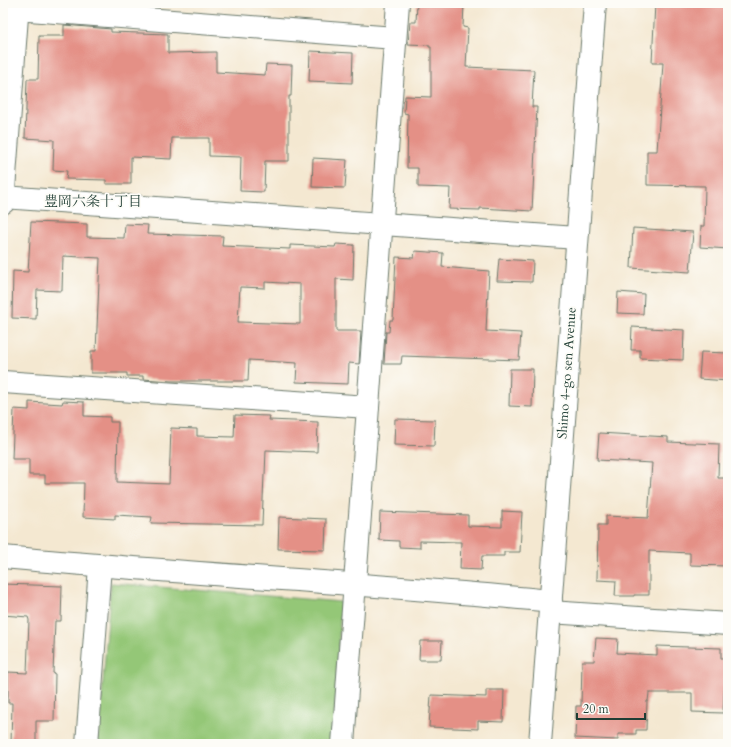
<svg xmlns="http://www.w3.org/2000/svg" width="731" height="747" viewBox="0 0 731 747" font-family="Cardo,'Noto Serif JP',serif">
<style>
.green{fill:#94c777;stroke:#5a8256}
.building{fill:#e49086;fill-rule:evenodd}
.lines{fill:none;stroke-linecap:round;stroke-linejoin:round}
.street-casing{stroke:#6a796b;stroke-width:24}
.secondary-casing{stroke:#6a796b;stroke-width:24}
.street{stroke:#fff;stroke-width:22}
.secondary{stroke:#fff;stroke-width:22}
.labels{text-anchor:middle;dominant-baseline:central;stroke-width:3.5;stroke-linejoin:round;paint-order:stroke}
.street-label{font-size:13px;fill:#1f3d34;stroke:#fdfcf7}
.neighbourhood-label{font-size:14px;fill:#1f3d34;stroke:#fdfcf7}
</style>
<rect width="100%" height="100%" fill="#fdfcf7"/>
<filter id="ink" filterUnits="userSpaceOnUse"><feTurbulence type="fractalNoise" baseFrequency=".025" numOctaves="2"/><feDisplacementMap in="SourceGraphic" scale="8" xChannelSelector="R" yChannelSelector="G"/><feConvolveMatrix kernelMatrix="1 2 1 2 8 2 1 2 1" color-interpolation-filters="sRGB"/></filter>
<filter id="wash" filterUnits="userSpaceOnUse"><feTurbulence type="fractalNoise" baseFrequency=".012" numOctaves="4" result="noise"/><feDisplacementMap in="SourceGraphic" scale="16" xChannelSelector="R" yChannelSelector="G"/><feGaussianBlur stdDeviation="0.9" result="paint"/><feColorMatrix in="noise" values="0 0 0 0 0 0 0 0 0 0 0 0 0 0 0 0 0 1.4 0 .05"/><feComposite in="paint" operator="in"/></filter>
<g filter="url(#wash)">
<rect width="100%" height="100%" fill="#f4e8d1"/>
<polygon class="green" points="111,583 341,602 333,744 98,744"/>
<g id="blocks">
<g class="building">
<polygon points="417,3 464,3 463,27 468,28 466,67 534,70 532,107 537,107 532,211 480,208 480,210 449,209 450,188 418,187 418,168 407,168 408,114 404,113 405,96 431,97 431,47 429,47 429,45 408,44 410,22 416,22"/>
<polygon points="655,3 726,3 725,34 728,34 728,249 700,247 701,226 704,226 705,186 647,185 647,151 657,151 663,63 652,63"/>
<polygon points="64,25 111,29 111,32 168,34 168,53 216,52 216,72 265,75 266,64 292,65 291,96 289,96 289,161 265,161 264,192 240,191 241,157 209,156 209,138 172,138 171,159 131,157 131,184 106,184 106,180 66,179 67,171 53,170 54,140 25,138 27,79 38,79 39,36 64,36"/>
<polygon points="310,51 353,53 352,83 309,81"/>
<polygon points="313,158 347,160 345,188 312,187"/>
<path d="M31,222L87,224V237L124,238L125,224L148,225L147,234L223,236L222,246L290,249V245L335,247L336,244L354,245L353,280L336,279V331H361L359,364L349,363L348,384L296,382L297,363L249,360L248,381H171L143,379V376H127V373H91V351H96L100,258L63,256L62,291L37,290L36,319L12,318L13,271L28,272ZM265,282L300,284V324L238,322L240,287L265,288Z"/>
<polygon points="633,228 693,232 690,272 631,268"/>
<polygon points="415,251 443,253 442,267 489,271 486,331 521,333 519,360 402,356 401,364 384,364 386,332 389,332 390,320 393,320 396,257 414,258"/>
<polygon points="499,259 533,261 532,282 497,281"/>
<polygon points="618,292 644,294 643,314 617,313"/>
<polygon points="632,327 684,330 683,360 640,358 640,350 631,350"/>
<polygon points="701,352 728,353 728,381 699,379"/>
<polygon points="510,369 533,369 532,407 509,406"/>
<polygon points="63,401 84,402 84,416 110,417 110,422 118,422 117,482 169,484 171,428 197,429 197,436 234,437 235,415 270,416 269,420 318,422 317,452 266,450 265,475 264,474 262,525 151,523 152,517 115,515 115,519 83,517 84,483 45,483 45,475 29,475 29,459 12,459 14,409 29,410 29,402 62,404"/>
<polygon points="395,419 435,420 434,446 394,445"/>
<polygon points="599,433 668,437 668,442 719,444 718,478 728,478 728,566 690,565 690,553 649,551 649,595 634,595 634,596 615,596 616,581 597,580 598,525 606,525 606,516 648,518 652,463 597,460"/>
<polygon points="502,511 522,512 520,552 504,552 504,556 482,556 481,570 460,569 461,542 420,541 420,548 399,547 399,541 379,540 380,512 468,515 468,526 502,527"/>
<polygon points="279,517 326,519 325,550 278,549"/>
<polygon points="3,584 62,586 61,621 55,621 53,673 55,674 54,721 36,721 36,744 11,744 12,703 8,703 8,672 27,673 29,620 28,617 3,615"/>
<polygon points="596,638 618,639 617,653 657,655 657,646 721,648 721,658 726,658 723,713 692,712 692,693 649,693 648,701 647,701 646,730 636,730 636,734 618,734 618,740 575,738 576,706 581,706 582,661 594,661"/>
<polygon points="420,641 442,641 441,660 419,660"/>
<polygon points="486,690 504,690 503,722 478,721 478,729 429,727 431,695 486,697"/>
</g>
</g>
</g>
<g filter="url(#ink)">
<use href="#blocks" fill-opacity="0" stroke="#6a796b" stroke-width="1"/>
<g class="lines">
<g class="street-casing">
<g id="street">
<polyline points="3,8 395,38"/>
<polyline points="3,197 577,238"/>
<polyline points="3,203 18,3"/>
<polyline points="3,382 368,407"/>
<path d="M3,557C185,574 368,583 551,601"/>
<polyline points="550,612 728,624"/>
<polyline points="87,744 100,566"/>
<polyline points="343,744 398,3"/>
</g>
</g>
<g class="secondary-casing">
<polyline id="secondary" points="540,744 595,3"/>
</g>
<use href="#street" class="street"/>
<use href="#secondary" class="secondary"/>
</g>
</g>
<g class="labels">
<g class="street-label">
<text transform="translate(567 373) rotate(-86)">Shimo 4-go sen Avenue</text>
</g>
<g class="neighbourhood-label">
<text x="93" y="201">豊岡六条十丁目</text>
</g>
</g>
<rect width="731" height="747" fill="none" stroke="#fdfcf7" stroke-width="16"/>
<path d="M577 713v6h68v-6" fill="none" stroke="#1f3d34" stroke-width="2"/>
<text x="583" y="713" font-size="12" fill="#1f3d34" stroke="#fdfcf7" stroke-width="3" paint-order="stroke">20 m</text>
</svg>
